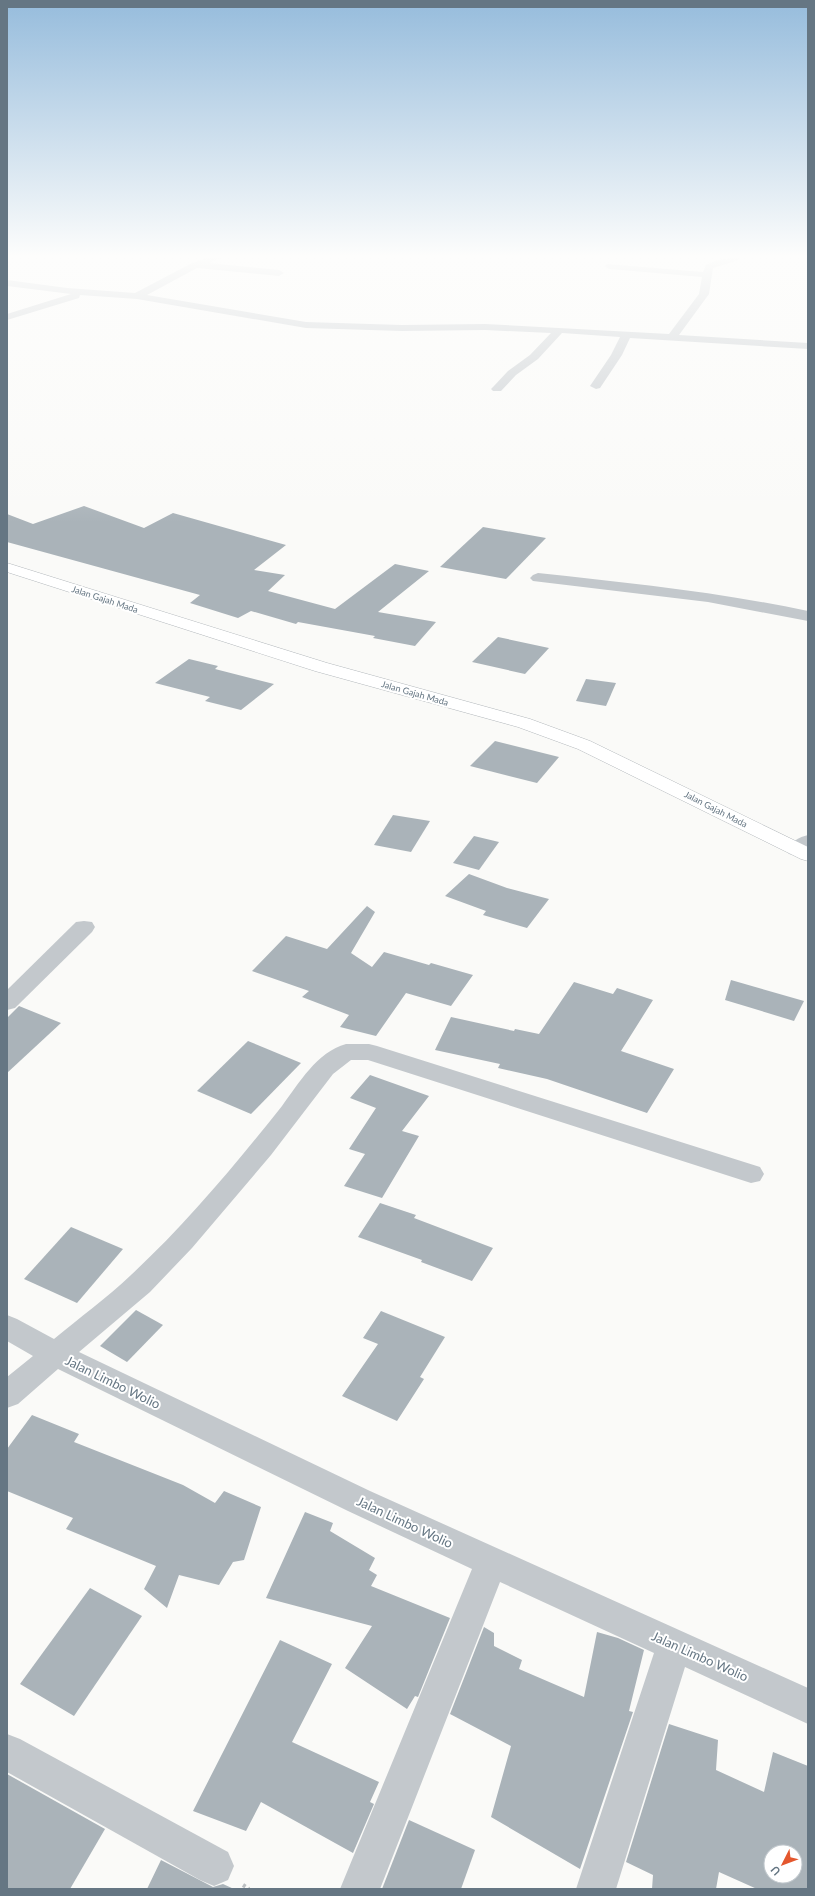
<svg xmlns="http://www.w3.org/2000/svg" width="815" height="1896" viewBox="0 0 815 1896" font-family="Lato,sans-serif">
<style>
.building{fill:#aab3b9;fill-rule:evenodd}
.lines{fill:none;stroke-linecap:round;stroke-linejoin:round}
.highway-casing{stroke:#b4b9bd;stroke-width:1}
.path{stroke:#bbbfc2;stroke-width:4;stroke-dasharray:3 3;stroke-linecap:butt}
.minor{fill:#c3c8cc;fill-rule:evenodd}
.highway{fill:#fff;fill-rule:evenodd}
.labels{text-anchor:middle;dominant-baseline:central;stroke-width:4;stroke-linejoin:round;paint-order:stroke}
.far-street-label{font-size:9px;fill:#657683;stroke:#fff}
.near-street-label{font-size:13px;fill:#657683;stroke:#fff}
</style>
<rect width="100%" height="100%" fill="#fafaf8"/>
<g class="building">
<polygon points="84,506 144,528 173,513 286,545 254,570 285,575 268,591 335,609 395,564 429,571 378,612 436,622 415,646 373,638 375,636 298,622 296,624 251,611 238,618 190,603 200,595 7,542 7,514 33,524"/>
<polygon points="483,527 546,538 506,579 440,567"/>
<polygon points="498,637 549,648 525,674 472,662"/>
<polygon points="189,659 218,666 215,669 274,684 241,710 205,701 210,697 155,683"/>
<polygon points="586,679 616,683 606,706 576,701"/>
<polygon points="495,741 559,757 537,783 470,766"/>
<polygon points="393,815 430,821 411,852 374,845"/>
<polygon points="474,836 499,842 479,870 453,863"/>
<polygon points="469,874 507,888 549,899 527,928 483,915 486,911 445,896"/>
<polygon points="367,906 375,912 351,953 372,967 384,952 429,965 431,963 473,975 451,1006 406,993 376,1036 340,1027 349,1015 302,997 309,991 252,971 286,936 327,949"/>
<polygon points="731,980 804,1001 794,1021 725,1000"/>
<polygon points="574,982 613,994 617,988 653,1000 621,1051 674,1069 647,1113 547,1079 498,1068 500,1064 435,1050 451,1017 514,1031 515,1029 539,1034"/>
<polygon points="19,1006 61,1023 7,1073 7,1018"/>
<polygon points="248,1041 301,1063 251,1114 197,1091"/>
<polygon points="370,1075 429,1096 402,1131 419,1136 382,1198 344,1186 365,1154 349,1149 376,1108 350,1098"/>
<polygon points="380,1203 416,1215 414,1218 493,1248 472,1281 421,1262 422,1260 358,1237"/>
<polygon points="71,1227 123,1249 77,1303 24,1279"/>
<polygon points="136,1310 163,1325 127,1362 100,1346"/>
<polygon points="381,1311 445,1337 420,1377 424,1379 397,1421 342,1396 378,1344 363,1338"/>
<polygon points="32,1415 79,1434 74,1442 183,1485 215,1503 224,1491 261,1507 244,1560 233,1562 219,1585 179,1575 167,1608 144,1589 156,1566 66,1529 73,1518 7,1491 7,1449"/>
<polygon points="305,1512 333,1523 330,1531 375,1558 369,1570 377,1575 371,1586 450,1618 418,1697 415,1696 407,1709 345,1668 372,1626 266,1598"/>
<polygon points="90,1588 142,1616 74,1716 20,1684"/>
<polygon points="484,1627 494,1633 494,1646 522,1660 519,1669 584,1697 597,1632 618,1638 644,1650 629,1711 633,1712 580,1869 491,1817 511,1746 450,1714"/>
<polygon points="280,1640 332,1664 292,1742 379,1782 370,1802 374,1804 353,1853 261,1802 246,1831 193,1811"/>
<path d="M669,1724L718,1740L716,1770L764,1792L773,1752L808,1766V1889H757L719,1872L716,1889H652L653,1875L626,1862ZM771,1852H795V1876H771Z"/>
<polygon points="7,1774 105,1829 70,1889 7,1889"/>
<polygon points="409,1820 475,1850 461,1889 382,1889"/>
<polygon points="161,1860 213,1887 223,1884 234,1889 147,1889"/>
</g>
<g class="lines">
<g class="highway-casing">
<polygon id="highway" points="7,563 327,663 530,719 590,741 808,847 808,861 801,859 578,749 518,727 315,671 7,572"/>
</g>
<polyline class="path" points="243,1885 249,1889"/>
<g class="minor">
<path d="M207,258H220L209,263L279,270L284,273L279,276L197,268L147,295L306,322L402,325L485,324L669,334L699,294L702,277L610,269L607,268L605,266L607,264L703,272L706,265C717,259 727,258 739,258L738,260L713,268L709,294L679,335L808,343V349L630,338L622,355L600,388L596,389L590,386L611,355L620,337L562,333L538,359L516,375L501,391H493L491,389L493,387L508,371L530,355L551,333L485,330L402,331L306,328L137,299L80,295L79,298L7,320V314L71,294L7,286V280L67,288L135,293L192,263Z"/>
<path d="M538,573C629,583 719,592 808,611V621L708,602L533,581L530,578L533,575Z"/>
<path d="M808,835V851C801,856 797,856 789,854L786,850C791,842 799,837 808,835Z"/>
<polygon points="84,921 92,922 95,927 92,932 15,1008 7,1010 7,990 76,922"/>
<path d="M346,1044H369L377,1046L760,1167L764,1174L760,1181L751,1183L368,1060H351L333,1074L271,1155L192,1248L150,1292L79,1352L370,1491L808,1688V1724L685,1667L616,1889H576L654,1653L500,1582L380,1889H340L472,1569L348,1511L58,1369L18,1404L7,1408V1377L33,1356L7,1341V1315L17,1319L54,1339C79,1318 107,1298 131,1275C186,1224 235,1165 282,1106C299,1083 317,1052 346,1044Z"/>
<polygon points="7,1734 20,1739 228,1852 234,1866 228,1880 214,1886 200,1880 7,1772"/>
</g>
<use href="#highway" class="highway"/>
</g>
<linearGradient id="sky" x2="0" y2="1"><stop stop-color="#96bcdc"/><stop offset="0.49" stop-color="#fdfdfc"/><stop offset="1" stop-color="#fdfdfc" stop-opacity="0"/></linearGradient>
<rect width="815" height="523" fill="url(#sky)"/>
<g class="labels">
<g class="far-street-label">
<text transform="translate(105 599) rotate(18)">Jalan Gajah Mada</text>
<text transform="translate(415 693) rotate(16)">Jalan Gajah Mada</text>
<text transform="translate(716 809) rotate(27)">Jalan Gajah Mada</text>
</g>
<g class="near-street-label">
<text transform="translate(113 1382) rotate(26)">Jalan Limbo Wolio</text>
<text transform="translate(405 1522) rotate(25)">Jalan Limbo Wolio</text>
<text transform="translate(700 1656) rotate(24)">Jalan Limbo Wolio</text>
</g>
</g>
<rect width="815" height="1896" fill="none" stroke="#657683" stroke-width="16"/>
<g transform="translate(783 1864) rotate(228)"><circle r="19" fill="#ffffff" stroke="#c1c8cd"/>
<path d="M0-3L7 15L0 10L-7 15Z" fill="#e4572e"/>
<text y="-6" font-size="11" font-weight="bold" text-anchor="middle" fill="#657683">U</text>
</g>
</svg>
